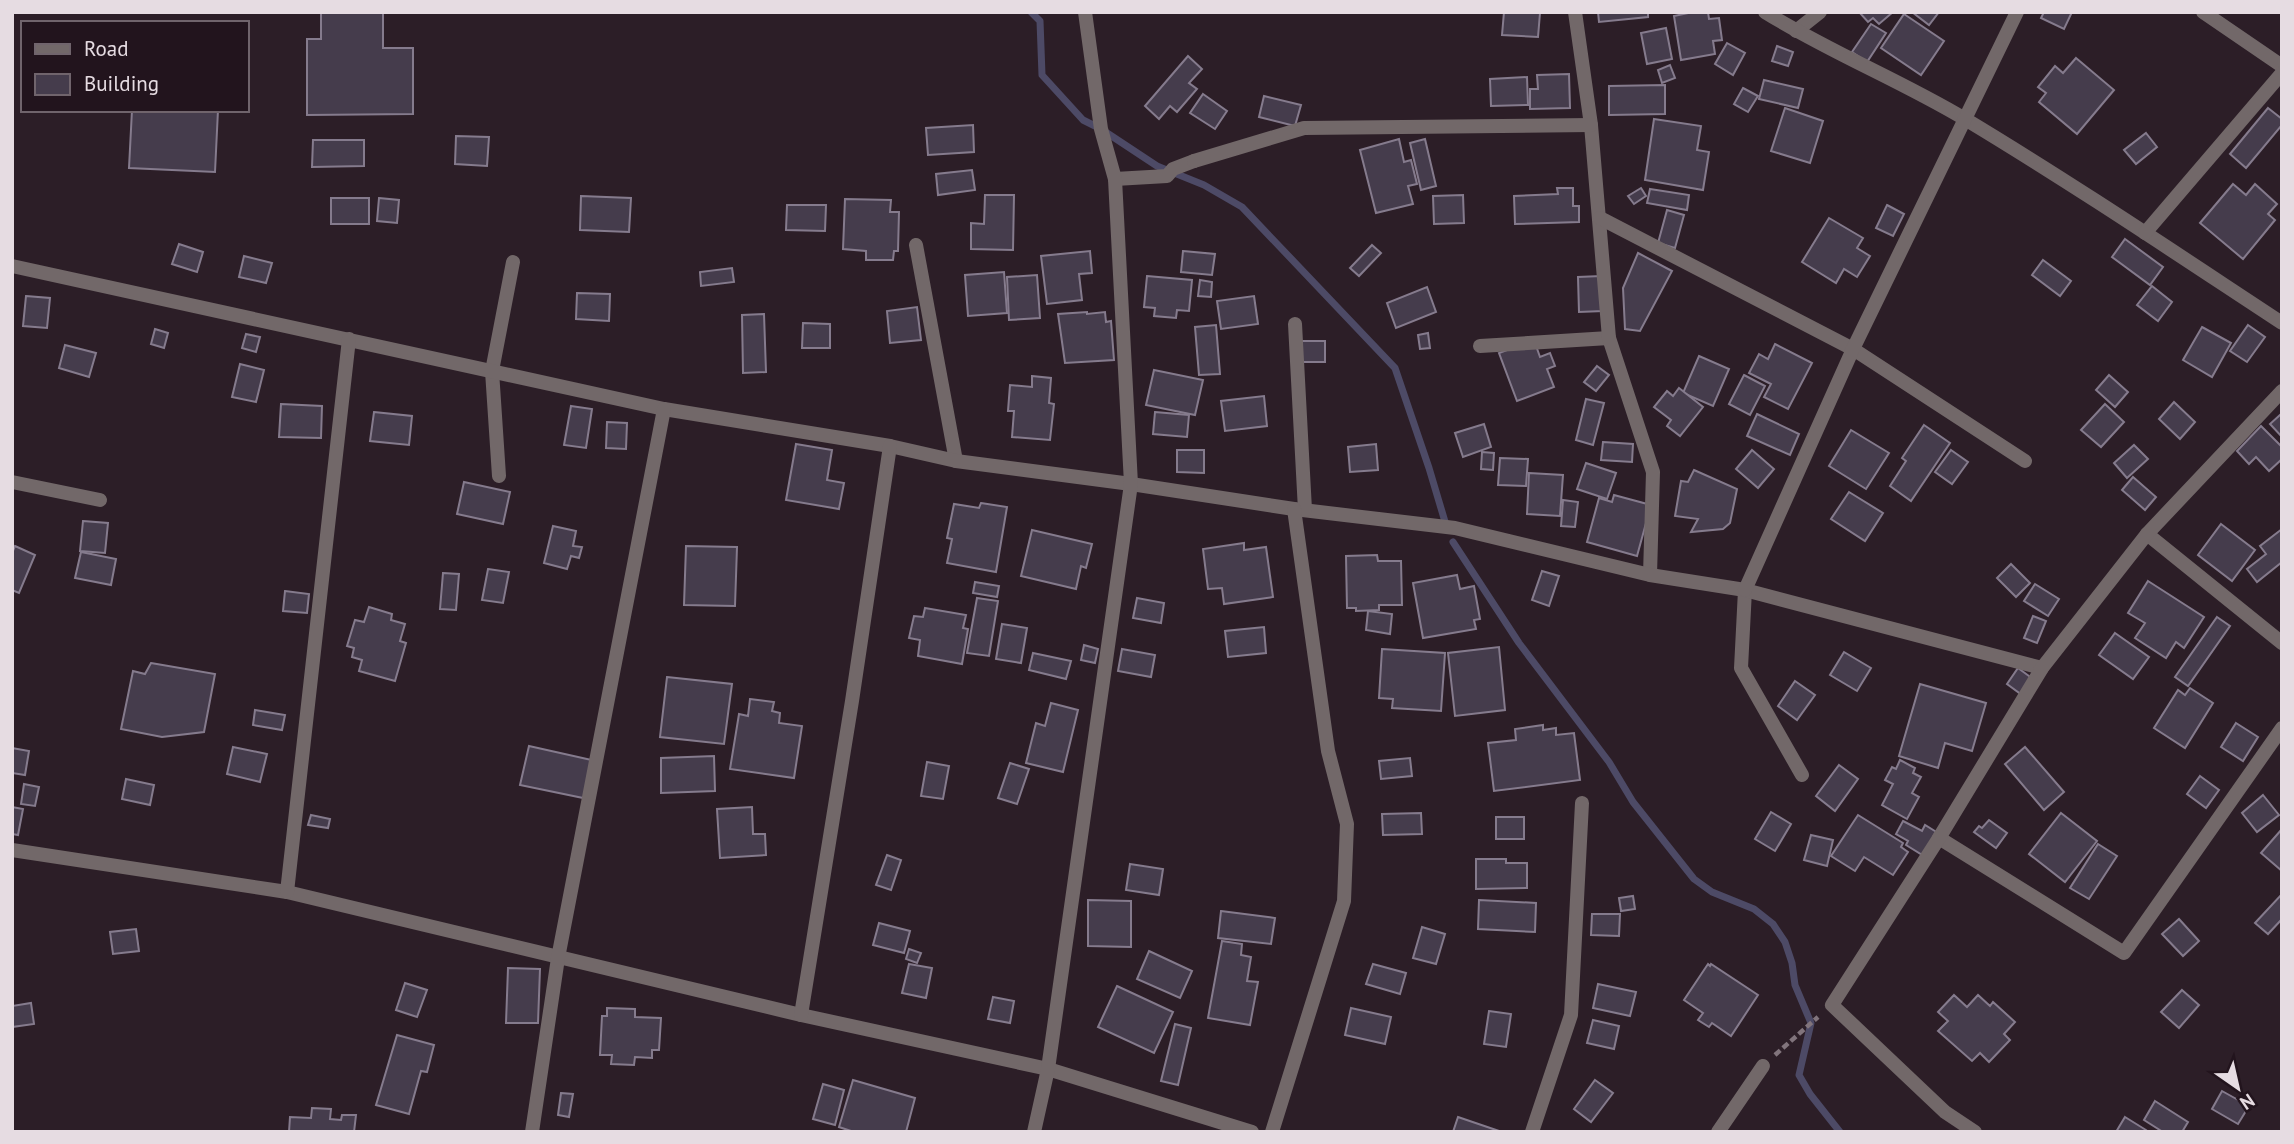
<svg xmlns="http://www.w3.org/2000/svg" width="2294" height="1144" viewBox="0 0 2294 1144" font-family="'PT Sans',sans-serif">
<style>
.lines{fill:none;stroke-linecap:round;stroke-linejoin:round}
.stream{stroke:#4d4a66;stroke-width:7}
.building{fill:#453c4c;stroke:#857b8d;stroke-width:2}
.path{stroke:#81747c;stroke-width:4.5;stroke-dasharray:7 3.5;stroke-linecap:butt}
.service{stroke:#726869;stroke-width:14}
.minor{stroke:#726869;stroke-width:14}
</style>
<rect width="100%" height="100%" fill="#2c1e27"/>
<g class="lines">
<g class="stream">
<polyline points="1031,12 1040,21 1042,75 1083,120 1101,129 1157,166 1204,185 1242,207 1395,368 1429,468 1446,525"/>
<polyline points="1453,542 1519,643 1609,762 1633,802 1694,879 1712,892 1754,909 1773,924 1785,942 1792,963 1795,985 1811,1023 1799,1075 1810,1094 1840,1132"/>
</g>
</g>
<g class="building">
<polygon points="321,12 383,12 383,48 413,48 413,114 307,115 307,39 321,39"/>
<polygon points="1504,12 1540,13 1538,37 1502,35"/>
<polygon points="1598,12 1648,12 1648,17 1599,22"/>
<polygon points="1693,12 1708,12 1709,19 1719,18 1722,40 1713,41 1715,54 1681,60 1674,16"/>
<polygon points="1859,12 1893,12 1879,24 1873,18 1868,22"/>
<polygon points="1912,12 1939,12 1929,25"/>
<polygon points="2044,12 2072,12 2064,29 2041,18"/>
<polygon points="1904,14 1944,41 1921,75 1881,48"/>
<polygon points="1871,24 1886,33 1867,62 1852,52"/>
<polygon points="1666,28 1672,59 1647,64 1641,33"/>
<polygon points="1727,43 1745,53 1733,75 1715,64"/>
<polygon points="1777,46 1793,52 1788,66 1772,61"/>
<polygon points="1188,56 1202,69 1189,83 1197,89 1177,112 1170,106 1159,119 1145,106"/>
<polygon points="2076,58 2114,90 2077,134 2039,102 2046,93 2038,87 2055,66 2063,73"/>
<polygon points="1670,65 1675,78 1662,83 1658,70"/>
<polygon points="1569,74 1570,108 1530,109 1530,89 1538,89 1537,75"/>
<polygon points="1527,77 1528,105 1491,106 1490,79"/>
<polygon points="1764,80 1803,89 1798,108 1759,99"/>
<polygon points="1665,85 1665,114 1609,115 1609,86"/>
<polygon points="1743,88 1758,96 1748,112 1734,104"/>
<polygon points="1203,94 1227,111 1215,129 1190,113"/>
<polygon points="1264,96 1301,105 1295,126 1259,117"/>
<polygon points="1785,108 1823,121 1810,163 1771,151"/>
<polygon points="2268,108 2282,119 2282,125 2246,168 2230,154"/>
<polygon points="132,110 218,110 215,172 129,168"/>
<polygon points="1654,119 1701,126 1697,150 1709,152 1703,190 1645,180"/>
<polygon points="973,125 974,152 928,155 926,128"/>
<polygon points="2146,133 2157,147 2136,164 2124,150"/>
<polygon points="456,136 489,137 487,166 455,164"/>
<polygon points="1399,139 1404,162 1411,160 1417,184 1408,186 1413,204 1376,213 1360,150"/>
<polygon points="1425,139 1436,186 1421,190 1410,143"/>
<polygon points="313,140 364,140 364,166 312,167"/>
<polygon points="972,170 975,190 938,195 936,174"/>
<polygon points="2233,184 2246,195 2255,184 2277,204 2268,214 2275,220 2243,259 2200,223"/>
<polygon points="1557,188 1573,188 1573,206 1579,206 1579,222 1515,224 1514,196 1558,194"/>
<polygon points="1641,188 1646,196 1634,204 1628,196"/>
<polygon points="1650,189 1689,195 1687,210 1647,203"/>
<polygon points="985,195 1014,195 1013,250 971,249 971,223 984,224"/>
<polygon points="1463,195 1464,223 1434,224 1433,196"/>
<polygon points="581,196 631,198 629,232 580,230"/>
<rect x="331" y="198" width="38" height="26"/>
<polygon points="379,198 399,200 397,223 377,221"/>
<polygon points="845,199 891,200 890,212 899,212 898,251 894,251 893,260 866,260 866,251 843,249"/>
<polygon points="787,205 826,205 825,231 786,230"/>
<polygon points="1887,205 1904,214 1893,236 1876,228"/>
<polygon points="1667,210 1684,215 1675,248 1658,243"/>
<polygon points="1829,218 1863,238 1857,248 1870,256 1857,277 1844,269 1836,283 1802,262"/>
<polygon points="2125,239 2163,267 2150,285 2112,257"/>
<polygon points="179,244 203,252 197,272 172,264"/>
<polygon points="1372,245 1381,253 1359,276 1350,268"/>
<polygon points="1090,251 1092,273 1079,274 1082,300 1047,304 1041,256"/>
<polygon points="1183,251 1215,254 1212,275 1181,272"/>
<polygon points="1638,253 1672,271 1640,331 1625,329 1623,288"/>
<polygon points="244,256 272,263 266,283 239,277"/>
<polygon points="2043,260 2071,281 2060,296 2032,275"/>
<polygon points="732,268 734,282 701,286 700,272"/>
<polygon points="1004,272 1007,313 968,316 965,275"/>
<polygon points="1037,275 1040,318 1009,320 1007,277"/>
<polygon points="1147,276 1192,280 1189,311 1177,310 1176,318 1154,316 1155,308 1144,307"/>
<polygon points="1601,276 1603,311 1579,312 1578,277"/>
<polygon points="1200,280 1212,282 1211,297 1198,296"/>
<polygon points="2152,286 2172,302 2158,321 2137,305"/>
<polygon points="1427,287 1436,312 1396,328 1387,303"/>
<polygon points="577,293 610,294 609,321 576,319"/>
<polygon points="26,296 50,298 47,328 23,326"/>
<polygon points="1254,296 1258,324 1221,329 1217,301"/>
<polygon points="917,307 921,340 890,343 887,311"/>
<polygon points="1087,312 1087,314 1105,312 1106,322 1111,321 1114,360 1065,363 1058,314"/>
<polygon points="764,314 766,372 743,373 742,315"/>
<polygon points="803,323 830,324 830,348 802,348"/>
<polygon points="1216,325 1220,374 1199,375 1195,327"/>
<polygon points="2248,325 2265,337 2247,362 2230,351"/>
<polygon points="2202,327 2231,343 2212,377 2183,360"/>
<polygon points="155,329 168,333 164,348 151,344"/>
<polygon points="1428,333 1430,348 1420,349 1418,335"/>
<polygon points="246,334 260,337 256,352 242,348"/>
<polygon points="1534,340 1540,357 1550,353 1555,366 1547,369 1554,387 1517,401 1499,353"/>
<rect x="1299" y="341" width="26" height="21"/>
<polygon points="1775,344 1812,363 1788,409 1764,397 1771,384 1749,373 1759,354 1768,359"/>
<polygon points="65,345 96,353 89,377 59,368"/>
<polygon points="1699,356 1729,369 1713,406 1683,393"/>
<polygon points="240,364 264,370 256,402 232,397"/>
<polygon points="1597,366 1609,375 1596,391 1584,382"/>
<polygon points="1154,370 1203,380 1195,415 1146,405"/>
<polygon points="1744,375 1765,386 1750,415 1729,404"/>
<polygon points="2109,375 2128,392 2115,407 2096,390"/>
<polygon points="1032,376 1051,378 1049,403 1054,404 1050,440 1012,437 1014,411 1008,411 1010,385 1032,387"/>
<polygon points="1679,388 1703,407 1680,436 1667,426 1671,420 1654,407 1667,391 1673,396"/>
<polygon points="1264,396 1267,426 1225,431 1221,401"/>
<polygon points="1586,399 1604,403 1593,445 1576,440"/>
<polygon points="2174,402 2195,422 2180,439 2159,419"/>
<polygon points="281,404 322,406 321,438 279,437"/>
<polygon points="2105,404 2124,422 2101,447 2081,430"/>
<polygon points="571,406 592,409 586,448 564,445"/>
<polygon points="374,412 412,416 409,445 370,441"/>
<polygon points="1155,412 1189,415 1187,437 1153,434"/>
<polygon points="1757,414 1799,434 1790,455 1747,436"/>
<polygon points="2280,415 2282,416 2282,437 2270,424"/>
<polygon points="607,422 627,423 626,449 606,448"/>
<polygon points="1484,424 1491,447 1463,457 1455,433"/>
<polygon points="1924,425 1950,443 1911,501 1890,486 1906,461 1902,458"/>
<polygon points="2261,426 2282,447 2282,459 2269,471 2256,457 2249,464 2237,451"/>
<polygon points="1851,430 1889,453 1866,489 1829,466"/>
<polygon points="1603,442 1633,444 1632,462 1601,460"/>
<polygon points="796,444 832,450 827,480 844,483 839,509 786,500"/>
<polygon points="1376,444 1378,470 1350,472 1348,447"/>
<polygon points="2134,445 2148,459 2127,478 2114,463"/>
<polygon points="1177,450 1204,450 1204,473 1177,472"/>
<polygon points="1752,450 1774,469 1758,488 1736,469"/>
<polygon points="1951,450 1968,462 1952,484 1935,472"/>
<polygon points="1482,452 1494,453 1493,470 1481,469"/>
<polygon points="1500,458 1528,459 1526,486 1498,485"/>
<polygon points="1586,463 1616,473 1607,499 1577,489"/>
<polygon points="1694,470 1737,489 1730,523 1723,529 1691,532 1698,519 1675,516 1681,481 1688,482"/>
<polygon points="1529,473 1563,475 1560,516 1527,514"/>
<polygon points="2133,477 2156,497 2145,510 2122,490"/>
<polygon points="464,482 510,492 503,524 457,514"/>
<polygon points="1849,492 1883,513 1865,541 1831,519"/>
<polygon points="1614,495 1651,505 1637,556 1587,542 1599,498 1612,502"/>
<polygon points="1563,500 1578,502 1575,527 1561,526"/>
<polygon points="981,503 1007,507 996,572 947,563 952,539 947,538 954,504 979,508"/>
<polygon points="83,521 108,523 105,553 80,551"/>
<polygon points="2221,524 2255,550 2232,581 2198,555"/>
<polygon points="553,526 576,531 573,546 582,547 579,558 571,556 567,569 544,563"/>
<polygon points="2282,529 2282,562 2257,582 2247,569 2266,554 2260,546"/>
<polygon points="1032,530 1092,544 1086,568 1081,566 1076,589 1021,576"/>
<polygon points="1244,543 1244,550 1266,547 1273,597 1224,604 1222,588 1208,589 1203,549"/>
<polygon points="15,546 35,555 19,593 12,590 12,553"/>
<polygon points="686,546 737,547 735,606 684,605"/>
<polygon points="81,552 116,559 111,585 75,578"/>
<polygon points="1377,555 1378,561 1401,561 1402,605 1379,605 1379,610 1356,611 1356,608 1347,608 1346,556"/>
<polygon points="2011,564 2030,583 2016,597 1997,578"/>
<polygon points="488,569 509,572 503,603 482,600"/>
<polygon points="1542,571 1559,576 1549,606 1532,600"/>
<polygon points="443,573 459,574 456,610 440,609"/>
<polygon points="1457,575 1460,589 1474,586 1480,619 1474,620 1476,629 1423,638 1413,583"/>
<polygon points="2148,581 2204,617 2184,648 2176,642 2166,658 2135,638 2145,623 2128,613"/>
<polygon points="975,582 999,586 997,597 973,593"/>
<polygon points="2035,584 2059,599 2048,616 2024,601"/>
<polygon points="285,591 309,594 307,613 283,611"/>
<polygon points="977,598 998,601 989,656 967,653"/>
<polygon points="1137,598 1164,603 1161,623 1133,618"/>
<polygon points="369,607 392,614 391,620 405,624 400,641 406,643 395,681 359,671 362,660 352,657 354,648 347,646 355,620 364,622"/>
<polygon points="925,608 966,615 963,628 968,629 962,664 918,656 920,640 909,638 914,616 923,617"/>
<polygon points="1368,611 1392,614 1390,634 1366,630"/>
<polygon points="2033,616 2046,621 2037,643 2024,638"/>
<polygon points="2217,617 2230,626 2188,686 2175,677"/>
<polygon points="1002,624 1027,628 1021,663 996,659"/>
<polygon points="1264,627 1266,653 1228,657 1225,631"/>
<polygon points="2115,633 2149,657 2133,679 2099,655"/>
<polygon points="1084,645 1098,649 1095,663 1081,660"/>
<polygon points="1499,647 1505,710 1455,716 1448,653"/>
<polygon points="1122,649 1155,655 1151,677 1118,671"/>
<polygon points="1382,649 1445,653 1441,711 1392,708 1393,699 1379,698"/>
<polygon points="1844,652 1871,668 1857,691 1830,675"/>
<polygon points="1033,653 1071,661 1066,679 1029,670"/>
<polygon points="151,663 215,674 204,732 162,737 121,729 133,671 145,674"/>
<polygon points="2018,668 2033,679 2022,695 2007,684"/>
<polygon points="667,677 732,684 724,744 660,737"/>
<polygon points="1795,681 1815,695 1797,720 1778,706"/>
<polygon points="1920,684 1986,703 1972,751 1945,743 1938,768 1899,756"/>
<polygon points="2190,688 2213,703 2185,748 2154,728 2178,690 2185,695"/>
<polygon points="750,699 774,702 772,711 780,713 779,723 802,726 794,778 730,769 739,714 748,716"/>
<polygon points="1051,703 1078,710 1063,772 1026,763 1036,723 1045,726"/>
<polygon points="255,710 285,715 282,730 253,725"/>
<polygon points="2236,723 2258,737 2243,761 2221,747"/>
<polygon points="1543,725 1543,730 1556,728 1556,735 1574,733 1580,780 1494,791 1488,743 1516,740 1515,729"/>
<polygon points="529,746 596,761 588,799 520,785"/>
<polygon points="233,747 267,754 260,782 227,774"/>
<polygon points="2025,747 2064,792 2044,810 2005,764"/>
<polygon points="12,748 29,751 25,775 12,773"/>
<polygon points="714,756 715,791 661,793 661,758"/>
<polygon points="1410,758 1412,776 1381,779 1379,761"/>
<polygon points="1900,760 1915,768 1913,773 1921,777 1912,793 1919,797 1907,819 1882,805 1893,784 1885,780 1892,767 1896,769"/>
<polygon points="927,762 949,766 943,799 921,796"/>
<polygon points="1010,763 1029,769 1017,804 998,798"/>
<polygon points="1839,765 1858,779 1835,811 1816,796"/>
<polygon points="2200,776 2219,790 2206,808 2187,794"/>
<polygon points="126,779 154,785 150,805 122,799"/>
<polygon points="24,784 39,787 35,806 21,804"/>
<polygon points="2263,795 2279,815 2257,832 2242,813"/>
<polygon points="12,807 23,809 18,835 12,834"/>
<polygon points="752,807 753,834 765,834 766,855 720,858 717,809"/>
<polygon points="1771,812 1791,824 1775,851 1755,839"/>
<polygon points="1421,813 1422,834 1383,835 1382,814"/>
<polygon points="2061,813 2097,841 2065,882 2029,854"/>
<polygon points="311,815 330,819 328,828 308,825"/>
<polygon points="1858,815 1903,843 1901,847 1908,852 1893,875 1864,857 1855,871 1831,856"/>
<rect x="1496" y="817" width="28" height="22"/>
<polygon points="1989,820 2007,833 1996,848 1974,832 1979,826 1982,828"/>
<polygon points="1903,821 1922,831 1925,825 1938,833 1924,856 1906,845 1908,841 1896,834"/>
<polygon points="2282,829 2282,871 2261,853"/>
<polygon points="1811,835 1833,840 1827,866 1804,860"/>
<polygon points="2098,844 2117,856 2089,899 2070,888"/>
<polygon points="887,855 901,860 891,890 876,885"/>
<polygon points="1476,859 1506,859 1506,863 1527,863 1527,888 1476,889"/>
<polygon points="1130,864 1163,869 1159,895 1126,890"/>
<polygon points="2282,894 2282,919 2268,934 2255,923"/>
<polygon points="1633,896 1635,909 1621,911 1619,898"/>
<polygon points="1088,900 1131,901 1131,947 1088,946"/>
<polygon points="1479,900 1536,903 1535,932 1478,929"/>
<polygon points="1221,911 1275,918 1271,944 1218,938"/>
<polygon points="1592,914 1620,914 1619,936 1591,935"/>
<polygon points="2179,919 2199,941 2183,956 2162,934"/>
<polygon points="879,923 910,931 904,953 873,945"/>
<polygon points="1422,927 1445,934 1436,964 1413,958"/>
<polygon points="136,929 139,951 113,954 110,932"/>
<polygon points="1222,941 1242,944 1241,955 1251,957 1247,981 1258,982 1250,1025 1208,1018"/>
<polygon points="909,949 921,953 917,963 906,959"/>
<polygon points="1149,951 1192,971 1180,998 1137,979"/>
<polygon points="909,964 932,968 926,998 902,993"/>
<polygon points="1373,964 1406,973 1400,994 1366,984"/>
<polygon points="1708,964 1710,966 1711,964 1758,995 1731,1036 1712,1023 1709,1027 1698,1020 1703,1013 1684,1000"/>
<polygon points="508,968 540,969 538,1023 506,1023"/>
<polygon points="405,983 427,990 417,1017 396,1010"/>
<polygon points="1598,984 1636,992 1630,1016 1593,1008"/>
<polygon points="1117,986 1173,1012 1154,1053 1098,1027"/>
<polygon points="2182,990 2199,1005 2179,1028 2161,1012"/>
<polygon points="1954,995 1967,1007 1978,995 1990,1006 1993,1002 2015,1022 2004,1034 2010,1040 1989,1062 1980,1053 1972,1061 1938,1031 1948,1021 1938,1012"/>
<polygon points="993,997 1014,1001 1010,1023 988,1019"/>
<polygon points="31,1003 34,1024 12,1027 12,1006"/>
<polygon points="607,1008 635,1009 635,1017 661,1018 659,1050 652,1050 652,1058 635,1057 634,1065 611,1064 612,1055 600,1055 602,1016 607,1016"/>
<polygon points="1351,1008 1391,1017 1385,1044 1345,1035"/>
<polygon points="1489,1011 1511,1014 1506,1047 1484,1044"/>
<polygon points="1593,1020 1619,1026 1614,1049 1587,1043"/>
<polygon points="1175,1024 1191,1028 1178,1085 1161,1081"/>
<polygon points="397,1035 434,1045 427,1072 421,1071 409,1114 376,1105"/>
<polygon points="853,1080 915,1098 906,1132 854,1132 839,1127"/>
<polygon points="1595,1080 1613,1093 1591,1122 1574,1109"/>
<polygon points="823,1084 844,1090 835,1125 813,1119"/>
<polygon points="2222,1091 2249,1106 2238,1124 2212,1109"/>
<polygon points="561,1093 573,1094 569,1117 558,1115"/>
<polygon points="2155,1101 2188,1122 2182,1132 2163,1132 2144,1120"/>
<polygon points="312,1108 331,1109 330,1119 341,1120 342,1115 356,1115 354,1132 289,1132 290,1117 311,1118"/>
<polygon points="1458,1117 1502,1132 1453,1132"/>
<polygon points="2125,1117 2146,1130 2145,1132 2116,1132"/>
</g>
<g class="lines">
<polyline class="path" points="1775,1055 1818,1017"/>
<g class="service">
<polyline points="1796,31 1820,12"/>
<polyline points="1115,179 1167,176 1173,169 1194,161"/>
<polyline points="916,245 956,461"/>
<polyline points="1480,346 1609,338"/>
<polyline points="499,476 492,371 513,262"/>
<polyline points="12,482 100,500"/>
<polyline points="1745,590 1741,668 1802,775"/>
</g>
<g class="minor">
<polyline points="1575,12 1591,125 1609,338 1653,472 1650,575"/>
<path d="M1765,12C1829,52 1900,80 1965,119C2073,184 2177,254 2282,323"/>
<polyline points="2203,12 2282,66"/>
<polyline points="1194,161 1304,128 1591,125"/>
<polyline points="1600,218 1853,349 2025,461"/>
<polyline points="2145,233 2282,73"/>
<polyline points="12,266 664,409 890,446 956,461 1131,484 1294,509 1455,528 1650,575 1745,590 2042,668"/>
<polyline points="1295,324 1305,510"/>
<polyline points="2147,534 2282,643"/>
<polyline points="1745,590 1853,349 2017,12"/>
<polyline points="1939,838 2124,953 2282,728"/>
<polyline points="12,850 287,892 801,1015 1048,1069 1252,1132"/>
<polyline points="287,892 349,339"/>
<polyline points="801,1015 852,701 890,446"/>
<polyline points="532,1132 558,958 664,409"/>
<polyline points="1034,1132 1048,1069 1131,484 1115,179 1101,129 1085,12"/>
<polyline points="1272,1132 1344,901 1347,824 1328,751 1294,509"/>
<polyline points="1532,1132 1571,1015 1582,803"/>
<polyline points="1718,1132 1763,1066"/>
<polyline points="1975,1132 1945,1112 1832,1005 1939,838 2042,668 2147,534 2282,391"/>
</g>
</g>
<rect width="2294" height="1144" fill="none" stroke="#e6dce2" stroke-width="28"/>
<rect x="21" y="21" width="228" height="91" fill="#22141d" stroke="#70646c" stroke-width="2"/>
<rect x="35" y="44" width="35" height="10" fill="#726869" stroke="#70646c" stroke-width="2"/>
<text x="84" y="56" font-size="21" fill="#e6dce2">Road</text>
<rect x="35" y="74" width="35" height="21" fill="#453c4c" stroke="#70646c" stroke-width="2"/>
<text x="84" y="91" font-size="21" fill="#e6dce2">Building</text>
<g transform="translate(2238 1088) rotate(146)" stroke="#22141d" stroke-width="5" paint-order="stroke">
<path d="M0-5L12 26L0 18L-12 26Z" fill="#e6dce2"/>
<text y="-10" font-size="19" font-weight="bold" text-anchor="middle" fill="#e6dce2">N</text>
</g>
</svg>
